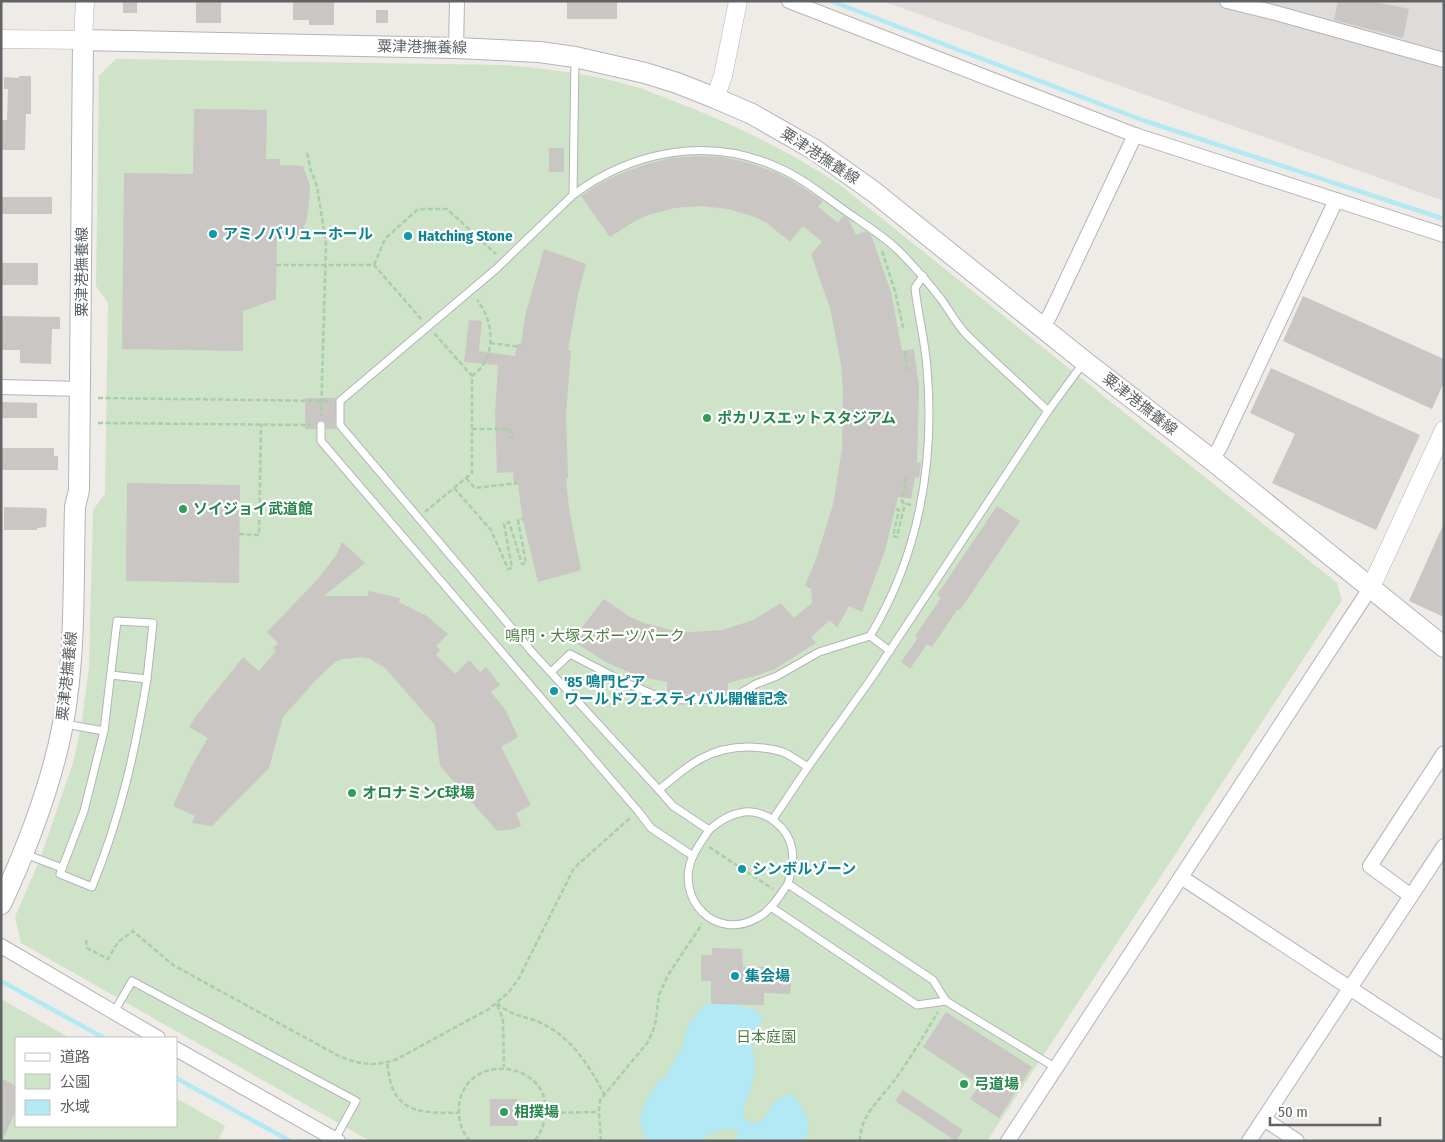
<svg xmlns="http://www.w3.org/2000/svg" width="1445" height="1142" viewBox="0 0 1445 1142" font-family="'Fira Sans Condensed','Noto Sans JP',sans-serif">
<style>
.industrial{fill:#dedbd9}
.green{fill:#cee3c7}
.water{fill:#b2e9f4}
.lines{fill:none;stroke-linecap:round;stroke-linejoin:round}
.stream{stroke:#b2e9f4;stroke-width:4.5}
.building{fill:#cac6c4}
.service-casing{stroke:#b2b5b7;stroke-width:9}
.minor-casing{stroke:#b2b5b7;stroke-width:16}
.tertiary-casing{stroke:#b2b5b7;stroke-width:19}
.secondary-casing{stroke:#b1b5b8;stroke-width:22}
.path{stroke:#a9cfa9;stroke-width:2.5;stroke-dasharray:5 2.5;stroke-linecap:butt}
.service{stroke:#fff;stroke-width:7}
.minor{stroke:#fff;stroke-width:14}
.tertiary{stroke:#fff;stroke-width:18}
.secondary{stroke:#fff;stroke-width:20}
.culture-dot{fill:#0f9aa8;stroke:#fff;stroke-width:2}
.leisure-dot{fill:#2e9e5b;stroke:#fff;stroke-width:2}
.labels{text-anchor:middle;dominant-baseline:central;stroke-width:4.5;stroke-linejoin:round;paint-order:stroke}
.street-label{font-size:15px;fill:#5f6365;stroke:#fff}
.culture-label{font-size:15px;font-weight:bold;fill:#0d838f;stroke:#fff;text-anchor:start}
.leisure-label{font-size:15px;font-weight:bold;fill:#27864d;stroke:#fff;text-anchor:start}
.park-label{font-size:15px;fill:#4f8142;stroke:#fff}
</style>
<rect width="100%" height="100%" fill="#efebe7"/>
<polygon class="industrial" points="882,1 1444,1 1444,201"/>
<g class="green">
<path d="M116,59L505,65C548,69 592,74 633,86C647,90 660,96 673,101C732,123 787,150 840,185L1337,583L1342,600L987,1141H370L21,943L15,917L40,859L73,763L81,727L89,667L93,510L105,494L108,303L96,286L99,76Z"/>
<polygon points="1,999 70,1038 16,1038 16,1126 176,1126 176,1098 225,1126 218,1141 1,1141"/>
</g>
<path class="water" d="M714,1001L738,1003L744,1008H752L762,1015C763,1025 755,1031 753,1040C751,1049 755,1059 755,1068C754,1075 753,1081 751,1088C747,1100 732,1125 759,1122C772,1113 774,1091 794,1096C804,1109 818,1129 800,1141H736L738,1138V1131L731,1128C721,1132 707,1130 703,1141H647C632,1114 646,1103 659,1080L665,1078L684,1044C683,1028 699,1005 714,1001Z"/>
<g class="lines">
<g class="stream">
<polyline points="831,1 1142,120 1444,219"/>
<polyline points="1,981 104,1038"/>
<polyline points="176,1078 290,1141"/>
</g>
</g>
<g class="building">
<rect x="123" y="1" width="14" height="12"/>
<rect x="196" y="1" width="25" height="22"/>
<polygon points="293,1 334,1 334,25 309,25 309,20 293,20"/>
<rect x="567" y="1" width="50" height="18"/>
<polygon points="1338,1 1371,1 1409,9 1403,38 1334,20"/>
<rect x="376" y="10" width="12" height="13"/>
<polygon points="19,76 31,76 31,114 26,114 25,150 1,150 1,120 7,120 8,89 4,89 4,77 19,78"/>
<polygon points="194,109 267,110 266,159 280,159 280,165 303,166 309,182 310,191 307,219 299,238 277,238 276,299 243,311 243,351 122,349 124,173 193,174"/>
<rect x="549" y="148" width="15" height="24"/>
<polygon points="698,156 724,157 749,163 775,172 793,181 823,201 818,207 838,223 843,216 848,219 856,235 866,231 871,235 891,292 902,351 914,349 919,388 917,462 921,463 919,478 915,477 911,499 898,497 885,551 862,612 849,606 837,628 830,620 811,637 816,643 775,669 755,676 728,683 728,694 667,694 667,682 646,678 626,671 606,662 572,640 604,599 630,617 644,623 675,631 691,632 723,630 753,620 781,603 794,618 812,603 811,589 805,586 816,559 833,505 842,449 843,392 841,364 830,308 811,254 822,242 803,226 790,242 767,223 755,217 728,209 700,206 674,208 648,215 635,221 610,237 581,196 599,184 622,173 647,164 672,158"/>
<rect x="1" y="197" width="51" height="17"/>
<polygon points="544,249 586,264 578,294 568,350 571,351 566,414 568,478 566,478 569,509 581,570 538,582 522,516 518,484 514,485 513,472 497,473 495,414 498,365 464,362 469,320 482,321 479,351 515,356 517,344 521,344 525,316"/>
<rect x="1" y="263" width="37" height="22"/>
<polygon points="1303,296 1444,359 1444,382 1432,409 1283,341"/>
<polygon points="1,316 60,317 60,329 52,329 51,364 20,363 20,350 1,350"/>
<polygon points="1271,368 1420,435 1376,530 1272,483 1295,434 1250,413"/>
<polygon points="305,398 336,398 335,425 336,429 326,429 326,423 321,420 317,422 316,429 305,429"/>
<polygon points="1,402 37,403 37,418 1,418"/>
<polygon points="1,448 54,448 54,456 58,456 58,470 1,470"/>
<polygon points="127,483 240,485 239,583 126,581"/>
<polygon points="997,506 1020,521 960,610 958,609 932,647 927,644 910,669 901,662 918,638 915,636 941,598 937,595"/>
<polygon points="4,507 44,508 47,509 46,527 37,528 37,530 4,530"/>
<polygon points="1444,523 1444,617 1409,601"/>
<polygon points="342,542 365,563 324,596 368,596 368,591 400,598 399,602 427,616 448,634 436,646 440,650 436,655 455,674 469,660 480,672 486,667 500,685 491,692 506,711 518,737 501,747 531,805 516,813 521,826 513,829 497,831 440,766 435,725 385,668 370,659 362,657 343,659 335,662 315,681 283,717 269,768 212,826 192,823 195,816 173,806 191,767 208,738 189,727 199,712 243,657 259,671 276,651 273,648 278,643 267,632 317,580 337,554"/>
<polygon points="712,948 742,949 743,967 769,967 769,977 780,977 780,980 791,982 790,994 764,993 764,1005 711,1004 711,981 701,981 701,955 712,955"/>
<polygon points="946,1012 1032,1067 999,1118 970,1099 980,1085 923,1047"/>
<polygon points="1,1078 16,1086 16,1111 2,1141"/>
<polygon points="903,1090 963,1130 956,1141 895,1101"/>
<polygon points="490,1099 517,1099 518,1126 490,1126"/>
</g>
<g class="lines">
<g class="service-casing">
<g id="service">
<path d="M575,59L573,195L496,269L340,401V425L532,652L659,790C688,765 710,746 751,747C763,748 774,748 785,753C793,757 801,763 808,767L871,679L1048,411L1084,362"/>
<path d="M573,195C632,151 708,136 777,167C803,178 824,196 847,212C864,224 884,236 899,251C914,266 928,282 941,299C949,310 956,323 965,333C992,360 1021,385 1048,411"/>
<polyline points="321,425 321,441 638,811 651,828 693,856"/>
<path d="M890,651L870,636C919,555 935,462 927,368C925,341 918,315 915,288L923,276"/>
<polyline points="551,672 570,654 622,681 666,700 730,699 756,684 777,676 819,652 870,636"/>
<path d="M111,675L147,679L153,623L117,621L104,731L84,811L60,874L92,887C120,818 135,753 147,679"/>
<polyline points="65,724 104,731"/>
<path d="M659,790L673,806L709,830C704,838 697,847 693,856C674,898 715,942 757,918C771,911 779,896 788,884L933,980L946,1001L1056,1068"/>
<polyline points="773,819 808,767"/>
<path d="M709,830C719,821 730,814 744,812C766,810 788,827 792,849C794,861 791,872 788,884"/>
<polyline points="25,854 62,868"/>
<polyline points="771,907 917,1005 946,1001"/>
<polyline points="114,1012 132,981 356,1101 335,1139"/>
</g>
</g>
<g class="minor-casing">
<g id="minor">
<polyline points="789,1 1135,135 1444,235"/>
<polyline points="1227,1 1276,13 1444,60"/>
<polyline points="456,48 457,1"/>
<polyline points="1042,327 1050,315 1135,135"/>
<polyline points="1,387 81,389"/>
<polyline points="1212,460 1220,447 1336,200"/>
<polyline points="1181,877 1444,1050"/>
<polyline points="1411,896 1370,866 1444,753"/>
<polyline points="1,946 158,1038"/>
<polyline points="176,1049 338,1141"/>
<polyline points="1264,1119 1297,1141"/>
<polyline points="1008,1141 1371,587"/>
<polyline points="1249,1141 1444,846"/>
</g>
</g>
<g class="tertiary-casing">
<g id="tertiary">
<polyline points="1,39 83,40 85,1"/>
<polyline points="715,98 723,76 738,1"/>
<polyline points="1371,587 1444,430"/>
</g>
</g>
<g class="secondary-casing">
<path id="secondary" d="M1,904C28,846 51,787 63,724C76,653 73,579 75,507L79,490L83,40L456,48L539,52L575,57L645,73L677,83L715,98L752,114L815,150L874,192L1084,361L1212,460L1444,647"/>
</g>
<g class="path">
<polyline points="307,153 311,171 317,186 326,244 321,416"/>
<polyline points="882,251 895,291 902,323 903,327 899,328"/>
<polyline points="276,265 374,265 422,320"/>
<polyline points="374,265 385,239 418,209 447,209 496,254"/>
<polyline points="490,343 521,347"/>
<polyline points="905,351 907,370"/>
<path d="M472,376C475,373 481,369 483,365C496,345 491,317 477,300"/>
<polyline points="98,398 329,401"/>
<polyline points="98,423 311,425"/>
<polyline points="472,429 510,429 510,437 516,437"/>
<polyline points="906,477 902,502 911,505"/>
<polyline points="466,478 475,488 518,483"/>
<polyline points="454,488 491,530 508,569 512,568 504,524 509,522 522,564 526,563 518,520 523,519"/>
<polyline points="896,509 899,510 893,536 897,537 905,503"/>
<polyline points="425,512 472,473 472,376 434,333"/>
<polyline points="239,534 259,535 261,424"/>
<polyline points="709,847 773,889"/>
<path d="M86,940L87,948L108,959L118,942L133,931L173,965L337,1055C358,1065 376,1067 397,1059L489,1009L509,992L519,978L574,868L630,818"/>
<path d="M497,1003C514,1018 525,1015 543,1024C572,1038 590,1067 604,1094"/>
<polyline points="497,1005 503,1019 504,1067"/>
<path d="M387,1064C389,1071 389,1080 392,1087C403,1116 433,1112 458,1113"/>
<polyline points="546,1113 599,1112"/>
<path d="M470,1141C461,1132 458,1118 459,1105C467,1048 555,1063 545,1117C543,1126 541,1134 534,1141"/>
<polyline points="601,1141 599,1112 600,1100 648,1042 655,1026 659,995 668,975 702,924"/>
<path d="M860,1141C860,1115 880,1100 894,1081C910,1059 924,1035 938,1012"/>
</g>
<use href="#service" class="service"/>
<use href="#minor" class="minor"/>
<use href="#tertiary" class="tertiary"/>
<use href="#secondary" class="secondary"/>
</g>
<g class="culture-dot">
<circle cx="213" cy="234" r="5"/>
<circle cx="408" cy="236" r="5"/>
<circle cx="554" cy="691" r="5"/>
<circle cx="742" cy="869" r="5"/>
<circle cx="735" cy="976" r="5"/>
</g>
<g class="leisure-dot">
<circle cx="707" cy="418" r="5"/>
<circle cx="183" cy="509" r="5"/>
<circle cx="352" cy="793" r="5"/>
<circle cx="964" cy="1084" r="5"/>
<circle cx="504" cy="1112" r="5"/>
</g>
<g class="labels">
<g class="street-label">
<text transform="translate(422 47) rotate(1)">粟津港撫養線</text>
<text transform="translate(820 156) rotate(33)">粟津港撫養線</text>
<text transform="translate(82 272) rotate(-90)">粟津港撫養線</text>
<text transform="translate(1140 404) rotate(38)">粟津港撫養線</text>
<text transform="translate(67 676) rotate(-84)">粟津港撫養線</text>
</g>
<g class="culture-label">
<text x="223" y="234">アミノバリューホール</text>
<text x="418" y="236">Hatching Stone</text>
<text x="564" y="682">'85 鳴門ピア<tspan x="564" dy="17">ワールドフェスティバル開催記念</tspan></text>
<text x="752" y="869">シンボルゾーン</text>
<text x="745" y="976">集会場</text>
</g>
<g class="leisure-label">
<text x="717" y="418">ポカリスエットスタジアム</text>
<text x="193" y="509">ソイジョイ武道館</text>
<text x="362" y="793">オロナミンC球場</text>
<text x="974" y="1084">弓道場</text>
<text x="514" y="1112">相撲場</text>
</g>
<g class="park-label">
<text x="595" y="636">鳴門・大塚スポーツパーク</text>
<text x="766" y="1037">日本庭園</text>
</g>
</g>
<rect width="1445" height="1142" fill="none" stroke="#5f6365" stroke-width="5"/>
<rect x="15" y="1037" width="162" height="90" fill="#ffffff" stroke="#bfc1c1"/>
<rect x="25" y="1053" width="25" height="8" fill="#ffffff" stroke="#bfc1c1"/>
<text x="60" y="1062" font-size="15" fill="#5f6365">道路</text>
<rect x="25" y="1074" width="25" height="15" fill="#cee3c7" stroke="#bfc1c1"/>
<text x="60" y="1087" font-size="15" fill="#5f6365">公園</text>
<rect x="25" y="1100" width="25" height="15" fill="#b2e9f4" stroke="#bfc1c1"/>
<text x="60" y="1112" font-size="15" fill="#5f6365">水域</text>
<path d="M1270 1117v8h110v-8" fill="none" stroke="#5f6365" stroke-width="2.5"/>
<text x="1278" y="1117" font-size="15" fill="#5f6365" stroke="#ffffff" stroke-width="4" paint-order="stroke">50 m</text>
</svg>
